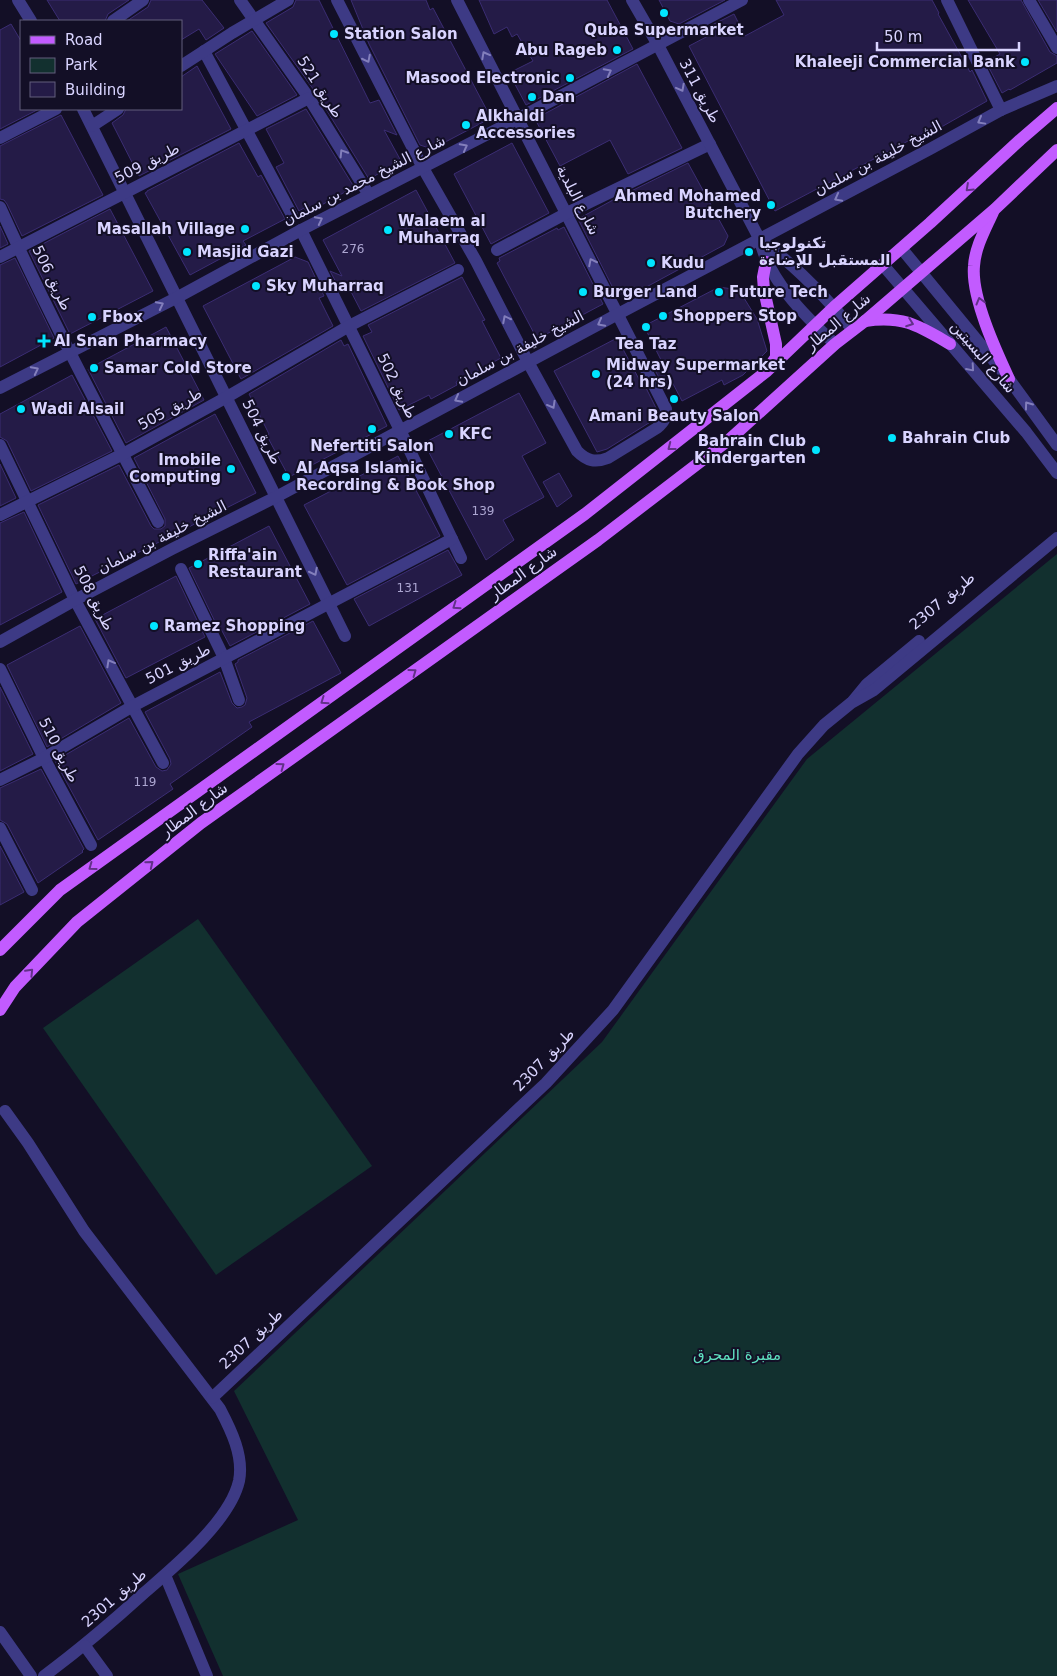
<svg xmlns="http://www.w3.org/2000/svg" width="1057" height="1676" viewBox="0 0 1057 1676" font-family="'DejaVu Sans',Cairo,sans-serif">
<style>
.green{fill:#12302f}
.building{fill:#241b47;stroke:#3b2d73}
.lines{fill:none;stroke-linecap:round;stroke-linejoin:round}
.minor{stroke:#3d3a85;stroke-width:12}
.tertiary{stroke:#3d3a85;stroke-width:12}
.primary{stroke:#c25bff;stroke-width:12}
.oneway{stroke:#837fbc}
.oneway2{stroke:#623188}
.poi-dot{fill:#00e5ff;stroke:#130f26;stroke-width:2}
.labels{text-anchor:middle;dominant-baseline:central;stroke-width:4;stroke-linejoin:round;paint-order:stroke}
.number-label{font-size:12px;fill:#aca6d1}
.poi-label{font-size:15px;font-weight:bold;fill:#d9d4ff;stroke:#130f26;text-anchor:start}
.street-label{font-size:15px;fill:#d9d4ff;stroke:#130f26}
.park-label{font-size:15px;fill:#5fe0c0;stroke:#130f26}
</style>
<rect width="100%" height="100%" fill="#130f26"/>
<g class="green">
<polygon points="1057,554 1057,1676 223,1676 178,1574 298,1520 234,1391 602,1042 807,759"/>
<polygon points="198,919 372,1166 216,1275 43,1028"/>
</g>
<g class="building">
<polygon points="47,0 129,0 108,14 105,21 60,21"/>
<polygon points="151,0 202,0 224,28 206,40 199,29 181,40 181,21 127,21 148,7"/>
<polygon points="296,0 319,0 370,103 379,100 397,135 384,130 401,161 369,179 316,93 266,23 293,7"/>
<polygon points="351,0 426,0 430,10 433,8 491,118 432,149 420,145 369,44"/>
<polygon points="479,0 607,0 633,49 526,105 509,73 533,61 517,34 512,37 507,27 494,34"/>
<polygon points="659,0 725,0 679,24 670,21"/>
<polygon points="776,0 932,0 939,13 938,14 970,72 972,70 987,101 929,134 927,131 775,211 689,46 710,35 700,31 734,14 745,36 784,15"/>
<polygon points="968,0 1021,0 1050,52 1057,56 1057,63 1010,90 1009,89 1002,93 986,62 1000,54"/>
<polygon points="1038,0 1057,0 1057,32"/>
<polygon points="11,24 21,41 21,109 39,109 0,129 0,30"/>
<polygon points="252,31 297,95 257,116 215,54"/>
<polygon points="637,64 682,148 628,174 610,140 560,166 535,119"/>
<polygon points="197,66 231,129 139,176 112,123 123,115 126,109 181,109 181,77"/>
<polygon points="306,109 354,187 307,213 304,208 299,211 276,167 284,163 266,129"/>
<polygon points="61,115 103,195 22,236 7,204 4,200 0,199 0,146"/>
<polygon points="239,143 258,177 261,175 285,219 243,241 246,245 190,275 145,193 147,192 147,191"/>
<polygon points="512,143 549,213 491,244 454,174"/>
<polygon points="688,163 728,236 724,245 626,298 623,293 617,296 578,219 613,200"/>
<polygon points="416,190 455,263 361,311 347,284 339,288 330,271 342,276 323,240"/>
<polygon points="110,209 153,291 70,334 29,251"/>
<polygon points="0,226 8,244 0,248"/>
<polygon points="564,227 603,304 537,339 497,263 500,261 499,258 557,228 558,230"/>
<polygon points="295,257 308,262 324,296 319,298 333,326 241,379 203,306"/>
<polygon points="15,258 54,338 0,367 0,265"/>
<polygon points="462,277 485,320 482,321 501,358 456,382 457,385 431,399 429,395 399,410 363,336 372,332 368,325"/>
<polygon points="719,287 739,290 757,319 767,351 743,375 724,385 722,380 682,401 669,376 665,389 656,372 665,368 644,326"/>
<polygon points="166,327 204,400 126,443 88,369"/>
<polygon points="617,338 640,381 642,380 657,410 652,421 607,449 597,452 554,371"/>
<polygon points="341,340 344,346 348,344 387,426 289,477 267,436 269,434 249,394"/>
<polygon points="72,375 112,451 31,491 7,441 0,437 0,414"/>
<polygon points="519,393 546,443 522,456 544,497 503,520 514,540 486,560 424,443"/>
<polygon points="215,414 256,493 76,584 38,505 119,465 151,526 154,529 161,529 165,526 165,519 134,458"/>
<polygon points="398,456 440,536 347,585 304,505"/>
<polygon points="0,464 16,498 0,506"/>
<polygon points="559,473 572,496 557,507 543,482"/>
<polygon points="24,512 62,592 0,625 0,523"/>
<polygon points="269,526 310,604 230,646 221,629 219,630 189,568"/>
<polygon points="448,550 462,575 369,626 354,599"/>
<polygon points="176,576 205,637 126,678 95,619"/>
<polygon points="313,621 341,673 249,722 252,727 170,784 173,789 98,840 55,761 129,718 156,767 162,771 167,770 171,764 170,759 145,712 220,672 232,703 237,708 242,707 245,705 247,698 235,664 238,662 238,660"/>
<polygon points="80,626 121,703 47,747 7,665"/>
<polygon points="0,687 33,754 0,771"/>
<polygon points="41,769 84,849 82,851 83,852 38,883 7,824 0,820 0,788"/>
<polygon points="0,846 24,892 0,905"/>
</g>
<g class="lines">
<g class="minor">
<polyline points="18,0 31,21"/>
<polyline points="240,0 309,98 369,195"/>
<path d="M337,0L423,168L476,261L528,362L577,451C587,461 595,463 608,458L657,428C664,422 666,418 666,409L457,0"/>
<polyline points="632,0 658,45"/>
<polyline points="947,0 1001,110"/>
<polyline points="1029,0 1057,48"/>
<polyline points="113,21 143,0"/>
<polyline points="204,51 292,215"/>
<polyline points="181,66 232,33 288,0"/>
<polyline points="83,109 345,636"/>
<polyline points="92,126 118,109"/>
<polyline points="0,138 56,109"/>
<path d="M0,207C48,314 104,418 158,522"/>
<polyline points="301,230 400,430 461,558"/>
<polyline points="497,250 567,213 710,144"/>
<polyline points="0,257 309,98"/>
<polyline points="0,445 75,600 163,763"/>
<polyline points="0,515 123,454 227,397 349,326 458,270"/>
<polyline points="181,569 224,658 239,700"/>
<polyline points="0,669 44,758 91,845"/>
<polyline points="853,701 867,684 919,641"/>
<polyline points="0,780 44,758 133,706 452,539"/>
<polyline points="0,828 32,890"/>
<path d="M5,1111L28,1143L84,1231L220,1409C231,1430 244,1456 239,1481C230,1521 174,1567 144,1593C112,1622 79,1650 44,1676"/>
<polyline points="212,1398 546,1083 613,1010 798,754 824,725 851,703 874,690 1057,538"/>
<polyline points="0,1632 31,1676"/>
<polyline points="85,1646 107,1676"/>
</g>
<g class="tertiary">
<path d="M658,45L760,240C769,281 805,316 835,344"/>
<path d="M760,240C795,265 826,297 853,330"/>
<polyline points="902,249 1009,379 1057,445"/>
<polyline points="883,265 1026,432 1057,473"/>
<polyline points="0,388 178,297 301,230 519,118 742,0"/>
<polyline points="0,642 75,600 172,549 276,497 618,314 930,149 1001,110 1057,86"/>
<polyline points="165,1575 207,1676"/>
</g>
<g class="primary">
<path d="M993,212C986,228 975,247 974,266C971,297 996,351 1009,379"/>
<polyline points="766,262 763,277 764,290 776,344 776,357 770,366"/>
<path d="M865,321C903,315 919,326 950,344"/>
<polyline points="0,950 60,890 585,514 767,371 834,307 930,223 1020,140 1057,108"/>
<polyline points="0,1010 15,987 77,922 201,823 598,540 730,439 835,344 865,321 995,209 1057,150"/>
</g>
</g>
<defs><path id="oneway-chevron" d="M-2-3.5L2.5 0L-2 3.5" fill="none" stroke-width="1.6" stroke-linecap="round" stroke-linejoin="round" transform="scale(1.25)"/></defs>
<g class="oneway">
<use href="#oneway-chevron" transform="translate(485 55) rotate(-118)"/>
<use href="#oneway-chevron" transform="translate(367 59) rotate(63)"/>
<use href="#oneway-chevron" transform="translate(608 72) rotate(-28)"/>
<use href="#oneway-chevron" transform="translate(681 88) rotate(62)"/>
<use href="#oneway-chevron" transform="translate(981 121) rotate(151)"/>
<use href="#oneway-chevron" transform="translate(464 147) rotate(-28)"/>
<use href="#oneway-chevron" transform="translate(343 153) rotate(-122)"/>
<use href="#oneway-chevron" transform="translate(838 198) rotate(152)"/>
<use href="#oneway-chevron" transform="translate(319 220) rotate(-27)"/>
<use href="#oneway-chevron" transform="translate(592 262) rotate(-117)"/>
<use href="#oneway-chevron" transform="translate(160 305) rotate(-27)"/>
<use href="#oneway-chevron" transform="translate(506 319) rotate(-117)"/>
<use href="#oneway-chevron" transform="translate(601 323) rotate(152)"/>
<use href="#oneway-chevron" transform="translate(971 368) rotate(49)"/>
<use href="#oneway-chevron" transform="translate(35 370) rotate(-27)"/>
<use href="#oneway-chevron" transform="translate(458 399) rotate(152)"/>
<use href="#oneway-chevron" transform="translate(552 405) rotate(61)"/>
<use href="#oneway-chevron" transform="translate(1028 405) rotate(-126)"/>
<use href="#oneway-chevron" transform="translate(314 572) rotate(63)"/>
<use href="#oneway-chevron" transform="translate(110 663) rotate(-119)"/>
</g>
<g class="oneway2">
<use href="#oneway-chevron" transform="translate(969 188) rotate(137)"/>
<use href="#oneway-chevron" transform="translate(980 301) rotate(-105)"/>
<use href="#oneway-chevron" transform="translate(910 323) rotate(20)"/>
<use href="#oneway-chevron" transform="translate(671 447) rotate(142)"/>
<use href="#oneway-chevron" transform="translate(456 606) rotate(145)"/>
<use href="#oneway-chevron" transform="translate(413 672) rotate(-36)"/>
<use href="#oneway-chevron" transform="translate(324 701) rotate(145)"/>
<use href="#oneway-chevron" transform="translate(281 766) rotate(-36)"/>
<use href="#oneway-chevron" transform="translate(150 864) rotate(-39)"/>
<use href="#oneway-chevron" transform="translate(92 867) rotate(144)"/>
<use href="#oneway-chevron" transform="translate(30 972) rotate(-46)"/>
</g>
<g class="poi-dot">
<circle cx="664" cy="13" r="5"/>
<circle cx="334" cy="34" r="5"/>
<circle cx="617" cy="50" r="5"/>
<circle cx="1025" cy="62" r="5"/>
<circle cx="570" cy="78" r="5"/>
<circle cx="532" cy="97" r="5"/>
<circle cx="466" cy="125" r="5"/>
<circle cx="771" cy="205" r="5"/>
<circle cx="245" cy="229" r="5"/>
<circle cx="388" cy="230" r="5"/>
<circle cx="187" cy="252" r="5"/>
<circle cx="749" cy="252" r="5"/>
<circle cx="651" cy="263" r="5"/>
<circle cx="256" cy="286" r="5"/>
<circle cx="583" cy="292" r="5"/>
<circle cx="719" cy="292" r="5"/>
<circle cx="663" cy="316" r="5"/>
<circle cx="92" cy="317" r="5"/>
<circle cx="646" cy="327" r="5"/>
<path d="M41.5 333.5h5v5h5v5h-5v5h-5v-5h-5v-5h5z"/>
<circle cx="94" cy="368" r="5"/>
<circle cx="596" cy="374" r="5"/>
<circle cx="674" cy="399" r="5"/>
<circle cx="21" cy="409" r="5"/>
<circle cx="372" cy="429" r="5"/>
<circle cx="449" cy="434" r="5"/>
<circle cx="892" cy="438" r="5"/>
<circle cx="816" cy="450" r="5"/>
<circle cx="231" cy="469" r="5"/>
<circle cx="286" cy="477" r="5"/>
<circle cx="198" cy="564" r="5"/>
<circle cx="154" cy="626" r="5"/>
</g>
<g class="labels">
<g class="number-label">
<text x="353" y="249">276</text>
<text x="483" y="511">139</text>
<text x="408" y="588">131</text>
<text x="145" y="782">119</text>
</g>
<g class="poi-label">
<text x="664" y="30" text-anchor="middle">Quba Supermarket</text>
<text x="344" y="34">Station Salon</text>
<text x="607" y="50" text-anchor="end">Abu Rageb</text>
<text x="1015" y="62" text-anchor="end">Khaleeji Commercial Bank</text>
<text x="560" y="78" text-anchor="end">Masood Electronic</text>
<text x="542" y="97">Dan</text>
<text x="476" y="116">Alkhaldi<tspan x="476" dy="17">Accessories</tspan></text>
<text x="761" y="196" text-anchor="end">Ahmed Mohamed<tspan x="761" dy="17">Butchery</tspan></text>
<text x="398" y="221">Walaem al<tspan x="398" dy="17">Muharraq</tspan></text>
<text x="235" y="229" text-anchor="end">Masallah Village</text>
<text x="759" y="243">تكنولوجيا<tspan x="759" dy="17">المستقبل للإضاءة</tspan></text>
<text x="197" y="252">Masjid Gazi</text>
<text x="661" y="263">Kudu</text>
<text x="266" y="286">Sky Muharraq</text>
<text x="593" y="292">Burger Land</text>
<text x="729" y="292">Future Tech</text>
<text x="673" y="316">Shoppers Stop</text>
<text x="102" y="317">Fbox</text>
<text x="54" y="341">Al Snan Pharmacy</text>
<text x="646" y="344" text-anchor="middle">Tea Taz</text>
<text x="606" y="365">Midway Supermarket<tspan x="606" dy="17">(24 hrs)</tspan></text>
<text x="104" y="368">Samar Cold Store</text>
<text x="31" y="409">Wadi Alsail</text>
<text x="674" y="416" text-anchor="middle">Amani Beauty Salon</text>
<text x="459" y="434">KFC</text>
<text x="902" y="438">Bahrain Club</text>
<text x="806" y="441" text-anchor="end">Bahrain Club<tspan x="806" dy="17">Kindergarten</tspan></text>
<text x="372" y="446" text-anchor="middle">Nefertiti Salon</text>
<text x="221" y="460" text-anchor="end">Imobile<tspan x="221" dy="17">Computing</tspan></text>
<text x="296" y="468">Al Aqsa Islamic<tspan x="296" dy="17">Recording &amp; Book Shop</tspan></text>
<text x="208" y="555">Riffa'ain<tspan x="208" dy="17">Restaurant</tspan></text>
<text x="164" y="626">Ramez Shopping</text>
</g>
<g class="street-label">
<text transform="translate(320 87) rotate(57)">طريق 521</text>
<text transform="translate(700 91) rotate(62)">طريق 311</text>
<text transform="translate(878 158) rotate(-28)">الشيخ خليفة بن سلمان</text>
<text transform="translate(147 163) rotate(-27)">طريق 509</text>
<text transform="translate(364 180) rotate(-27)">شارع الشيخ محمد بن سلمان</text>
<text transform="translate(578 200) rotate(63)">شارع البلدية</text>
<text transform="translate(52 278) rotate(64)">طريق 506</text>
<text transform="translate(838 322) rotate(-40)">شارع المطار</text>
<text transform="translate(520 348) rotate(-28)">الشيخ خليفة بن سلمان</text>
<text transform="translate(983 357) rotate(49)">شارع البسيتين</text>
<text transform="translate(397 386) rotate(64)">طريق 502</text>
<text transform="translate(170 409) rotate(-29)">طريق 505</text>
<text transform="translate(262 432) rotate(64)">طريق 504</text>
<text transform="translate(162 537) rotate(-27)">الشيخ خليفة بن سلمان</text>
<text transform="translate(523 573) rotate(-36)">شارع المطار</text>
<text transform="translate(94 598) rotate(63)">طريق 508</text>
<text transform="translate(942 601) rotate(-40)">طريق 2307</text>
<text transform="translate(178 664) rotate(-27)">طريق 501</text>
<text transform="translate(59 750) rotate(63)">طريق 510</text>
<text transform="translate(194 810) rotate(-37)">شارع المطار</text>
<text transform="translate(544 1060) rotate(-46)">طريق 2307</text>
<text transform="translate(251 1339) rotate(-43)">طريق 2307</text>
<text transform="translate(114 1598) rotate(-41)">طريق 2301</text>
</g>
<g class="park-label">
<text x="737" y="1355">مقبرة المحرق</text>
</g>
</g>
<rect x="20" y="20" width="162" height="90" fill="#130f26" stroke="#625e7d"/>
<rect x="30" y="36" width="25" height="8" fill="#c25bff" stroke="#625e7d"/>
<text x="65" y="45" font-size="15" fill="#d9d4ff">Road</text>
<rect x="30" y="58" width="25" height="15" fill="#12302f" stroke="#625e7d"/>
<text x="65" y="70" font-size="15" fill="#d9d4ff">Park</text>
<rect x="30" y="82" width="25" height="15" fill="#241b47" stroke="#625e7d"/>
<text x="65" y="95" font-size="15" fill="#d9d4ff">Building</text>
<path d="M877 42v8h142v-8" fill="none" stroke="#d9d4ff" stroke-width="2.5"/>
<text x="884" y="42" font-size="15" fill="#d9d4ff" stroke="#130f26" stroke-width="4" paint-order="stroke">50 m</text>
</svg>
